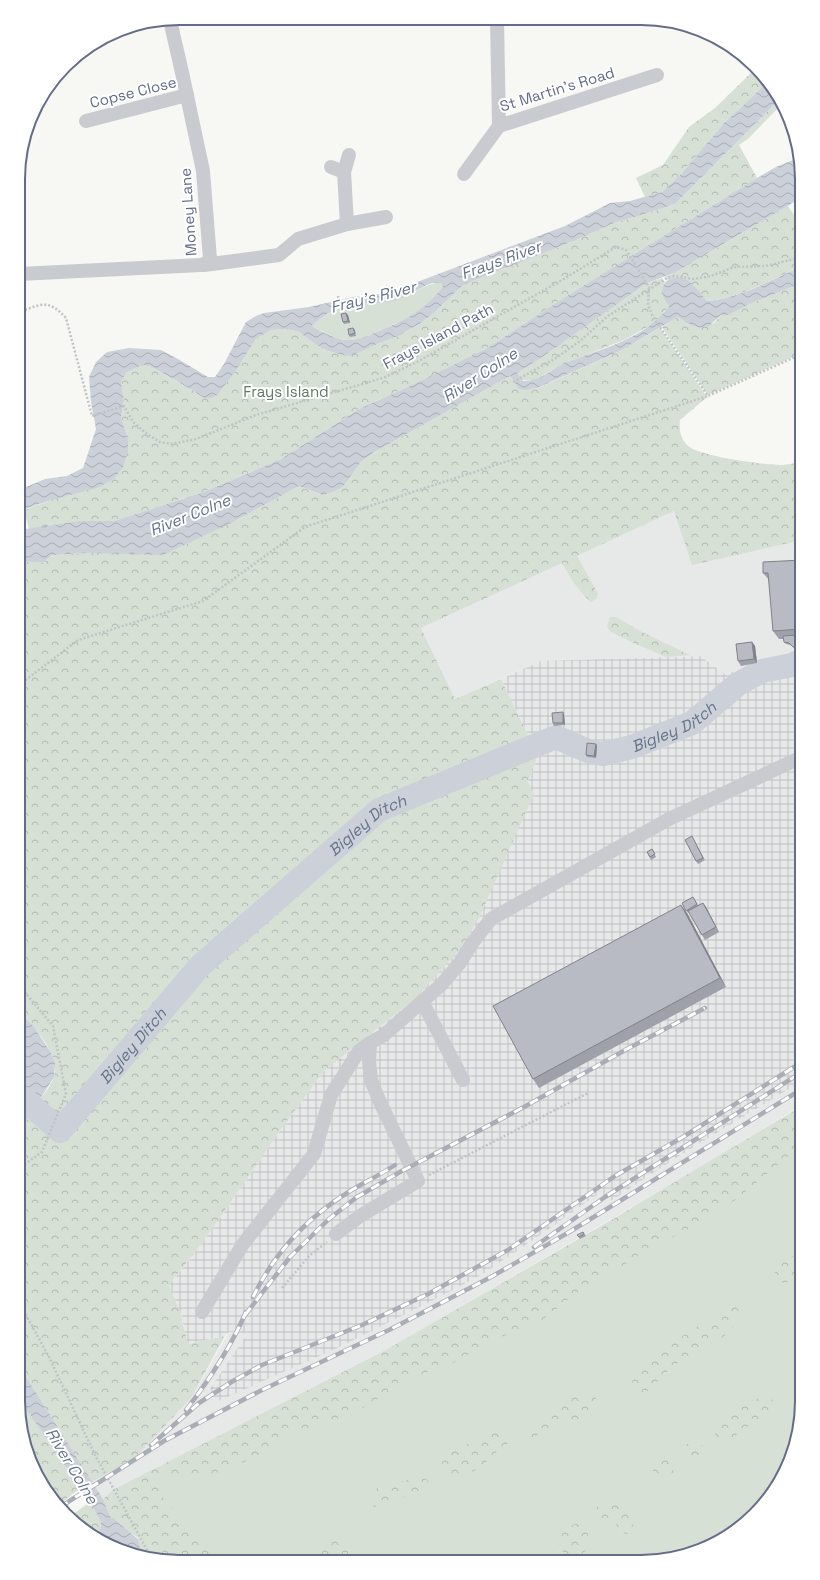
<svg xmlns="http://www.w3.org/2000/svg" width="820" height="1580" viewBox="0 0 820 1580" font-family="'Space Grotesk',sans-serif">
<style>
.built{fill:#e7e8e8}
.industrial{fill:url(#industrial-grid)}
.green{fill:#d6e0d5}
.forest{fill:url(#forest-crowns)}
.water{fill:url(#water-waves);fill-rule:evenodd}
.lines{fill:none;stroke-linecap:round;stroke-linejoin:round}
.river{stroke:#ccd0d8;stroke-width:24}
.path{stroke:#c2c3c6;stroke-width:2.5;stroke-dasharray:2 2;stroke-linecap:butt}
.minor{stroke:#cacbd0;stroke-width:14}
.rail-casing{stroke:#abadb6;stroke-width:4.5}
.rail{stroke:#fff;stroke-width:3;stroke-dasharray:9;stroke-linecap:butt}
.wall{fill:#9ea1a9}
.shaded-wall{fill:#818389}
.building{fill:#b8bbc4;stroke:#818389}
.labels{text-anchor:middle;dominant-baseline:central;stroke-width:4;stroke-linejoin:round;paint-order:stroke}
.street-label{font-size:15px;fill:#646c88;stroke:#fff}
.park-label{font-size:15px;fill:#607963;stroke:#fff}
.water-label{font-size:16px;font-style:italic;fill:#65748b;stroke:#fff}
.rim{fill:none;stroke:#646c88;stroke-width:2}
</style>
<defs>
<pattern id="industrial-grid" width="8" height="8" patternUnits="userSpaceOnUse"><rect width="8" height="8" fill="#e7e8e8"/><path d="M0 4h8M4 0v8" fill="none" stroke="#bfc0c2"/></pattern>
<pattern id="forest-crowns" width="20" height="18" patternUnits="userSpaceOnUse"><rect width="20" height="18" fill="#d6e0d5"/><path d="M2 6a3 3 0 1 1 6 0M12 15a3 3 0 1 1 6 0" fill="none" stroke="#b1bab3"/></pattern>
<pattern id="water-waves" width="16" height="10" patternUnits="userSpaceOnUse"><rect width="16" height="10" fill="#ccd0d8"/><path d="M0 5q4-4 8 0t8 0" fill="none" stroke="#a9adb5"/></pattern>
</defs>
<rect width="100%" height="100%" fill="#f7f8f4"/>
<g class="built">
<polygon points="674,511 796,541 802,540 802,647 795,649 786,655 757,665 725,674 700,656 541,661 455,699 421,628"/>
<polygon points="802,1081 802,1105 689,1174 386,1350 113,1490 103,1499 92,1482 135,1458 191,1398 229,1332 247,1334 209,1390 342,1346 446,1294 483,1274 532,1241 601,1192 608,1203 676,1158"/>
</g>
<polygon class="industrial" points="802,647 802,1081 676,1158 608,1203 601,1192 532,1241 483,1274 446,1294 342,1346 216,1402 209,1390 247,1334 229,1332 225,1336 188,1344 181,1315 169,1285 199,1247 243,1185 279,1132 324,1071 416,998 528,782 538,755 501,679 541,661 700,656 725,674 757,665 786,655 795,649"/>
<g class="green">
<path d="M441,282L444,287C422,313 408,318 378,331C370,335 361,340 352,340C338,341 324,332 312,326C317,319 337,308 346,306C360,302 377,305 392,301C410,297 423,284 441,282Z"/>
<polygon points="802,1106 802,1412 790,1462 769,1499 731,1535 693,1554 641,1562 158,1561 144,1557 140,1548 138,1539 155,1525 113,1490 386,1350 608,1222"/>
</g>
<g class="forest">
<polygon points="756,68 768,82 724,123 682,173 662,192 645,197 636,178 663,165 689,127 715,108"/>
<polygon points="780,99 782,104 748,139 739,145 757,178 570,294 487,348 414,384 359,409 281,459 201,493 114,521 79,521 29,529 24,510 51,500 128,439 121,417 124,401 121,382 126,373 142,365 148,365 177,381 204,398 235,372 256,339 271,330 287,329 299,332 315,344 377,344 396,337 421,323 435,312 463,285 574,241 614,223 664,208 677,202"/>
<path d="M788,206L802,227V233L795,239L802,250V266C771,280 740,298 707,301C697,289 684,271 668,280L665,277L674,273Z"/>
<polygon points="662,278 665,282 663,287 669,306 656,322 624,340 563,364 535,380 522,380 517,372 544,356 647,283"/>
<polygon points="802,283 802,353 708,395 662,327 678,317 686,323 699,328 714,323 721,315 729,315 752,303"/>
<path d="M660,328L707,397L680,420C679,429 680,438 687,445C699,457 766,465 783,465C790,464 796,463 802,462V540L692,565L674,511L577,556L598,594L597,598L591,602C578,591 570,577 562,563L421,628L455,699L501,679L532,743L378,806L196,963L60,1128L36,1105C41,1098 52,1085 54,1076C60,1053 33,1026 18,1010L19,561L43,563L51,556L54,555L91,553L235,521L299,486L321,495L333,492L343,487L361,462L373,453L510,376C518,389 522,391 538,388L622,350Z"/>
<polygon points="610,617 616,617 642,632 690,655 666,657 623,638 611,632 607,627"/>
<polygon points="538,755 528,782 534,794 479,918 462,947 416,998 324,1071 279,1132 243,1185 199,1247 169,1285 180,1312 188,1344 225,1336 191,1398 135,1458 92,1482 18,1364 18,1134 31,1113 60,1137 202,970 379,814"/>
<polygon points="802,1106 802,1145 734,1201 694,1226 646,1251 614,1271 590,1283 537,1324 498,1338 455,1362 408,1379 355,1413 293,1433 254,1458 214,1474 182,1478 166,1473 158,1484 161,1495 179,1517 226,1561 173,1561 119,1525 110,1516 103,1499 113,1490 386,1350 608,1222"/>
<path d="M802,1250V1277C793,1282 778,1287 771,1277L785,1261Z"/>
<path d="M729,1304L735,1306L741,1313C726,1346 700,1346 674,1366C663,1374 655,1386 644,1394L636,1390L632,1382L639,1364L661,1355L667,1346L717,1314Z"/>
<path d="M587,1392L595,1395L597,1405L594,1413L581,1421L567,1420L560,1428L547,1431L531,1438C531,1423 562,1400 575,1395C578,1394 583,1393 587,1392Z"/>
<polygon points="18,1397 81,1488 58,1505 45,1491 26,1453"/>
<path d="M763,1397L772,1399L778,1407C774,1416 767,1426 756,1427C753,1427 750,1426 747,1427C740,1428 735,1437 731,1442L718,1440L715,1436C716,1432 716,1428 717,1424C721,1412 752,1400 763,1397Z"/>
<path d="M504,1430L509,1441C504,1449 500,1449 493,1455C489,1458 486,1463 482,1466C472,1475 450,1478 440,1468C442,1456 458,1448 468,1444C472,1443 477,1442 481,1440C492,1434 490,1432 504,1430Z"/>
<path d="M693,1441H698L703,1446L704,1455L696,1461L688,1459L682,1454C683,1446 686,1444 693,1441Z"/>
<path d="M661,1459L667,1460C684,1473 663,1488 652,1469L654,1465Z"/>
<path d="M425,1478L429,1482L425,1490L374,1507L369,1503C370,1497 371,1493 376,1489C382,1483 415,1479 425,1478Z"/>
<path d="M609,1500H621C631,1511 639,1521 628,1534L622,1533L618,1530L615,1521L609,1520L602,1525L595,1522L593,1513L598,1505Z"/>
<polygon points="90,1502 101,1522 99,1538 73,1522 69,1517"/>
<path d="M578,1523L583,1524C608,1565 545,1565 560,1530Z"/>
<path d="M335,1537L341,1538L350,1548L346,1561H317C317,1548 324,1543 335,1537Z"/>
</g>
<g class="water">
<path d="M768,82L775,90L780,99L677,202L664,208L614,223L574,241L463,285L435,312L421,323L396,337L377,344L362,351L349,356L343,355L329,351L315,344L299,332L287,329L271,330L256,339L235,372L217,395L212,398H204L177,381L148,365H142L126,373L121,382L124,401L121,417L128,439V451L123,467L114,479L97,488L51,500L19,511V490L45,479L67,476L83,468L96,429L91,402L89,377L96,362L107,352L129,348L161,350L178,359L208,377H215L224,364L246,322L256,316L264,313L309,307L353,297L388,293L565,226L610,203L630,201L662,192L682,173L724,123ZM432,283H441L443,287C423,311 409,318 381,330C372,334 362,339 352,340C338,341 324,333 312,326C317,320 337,307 346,305C361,302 377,305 393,301C407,298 418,288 432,283Z"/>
<path d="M798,158L802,179V196L788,206L674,273L647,283L544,356L517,373L523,381C540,381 551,370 565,363C600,349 646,339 669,306C667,303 664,299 663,295C659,280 676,273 687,280C695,285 701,294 707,301C741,298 771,280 802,266V283L752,303L729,315H721L709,326L699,328L686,323L678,317L622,350L537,388L526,390L519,389L510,376L373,453L361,462L343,487L333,492L322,495L299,486L235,521L163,555L91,553L54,555L51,556L43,563L19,561V530L79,521H114L201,493L281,459L359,409L414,384L487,348L570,294L757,178L776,167Z"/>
<polygon points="18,1010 34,1027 50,1051 55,1063 54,1077 18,1134 18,1077 23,1050 18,1043"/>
<polygon points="18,1364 103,1499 110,1516 138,1539 140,1548 144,1557 117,1550 99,1538 101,1522 90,1502 18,1397"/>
</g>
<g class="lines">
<path class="river" id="s1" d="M24,1099L60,1131L200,966L379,810L556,737L588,751L603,754L632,747L692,723L738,684L762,671L802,663"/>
<g class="path">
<polyline points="338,296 340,310"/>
<path d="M25,310C45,302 51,302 66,318L92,416L124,406L133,422L147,434L160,442L172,444L196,439L256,415L383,378L417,362L562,280L616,247L626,250L649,287L648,305L653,317L708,396L802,354"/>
<polyline points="513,382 556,358 580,341 608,316 667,278 674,276 694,279 711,276 734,267 766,266 802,257"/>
<polyline points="19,685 78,640 203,601 305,527 708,396"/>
<polyline points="18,1169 42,1152 66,1094 53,1026 18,984"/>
<polyline points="429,1175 588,1093"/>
<polyline points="282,1288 309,1256 327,1242"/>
<polyline points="18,1300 50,1359 95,1455 152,1559"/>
</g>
<g class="minor">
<polyline points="497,20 499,126 657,75"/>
<polyline points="86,121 187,95"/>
<polyline points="331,167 344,172"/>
<polyline points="464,174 499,126"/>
<polyline points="347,224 344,172 349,155"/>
<polyline points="204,265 279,255 298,239 347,224 386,217"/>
<polyline points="19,274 201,265 207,263 210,259 203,171 183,77 170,20"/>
<polyline points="422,1001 463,1080"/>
<polyline points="336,1234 360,1216 418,1181 379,1100 371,1080 369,1061 370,1043 384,1035 441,985 459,964 473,942 491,919 669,819 802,757"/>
<polyline points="202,1312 243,1244 314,1154 331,1095 359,1051 370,1043"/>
</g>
<g class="rail-casing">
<g id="rail">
<polyline points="534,1247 605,1197 802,1072"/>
<path d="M253,1297C274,1254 307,1218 347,1193C363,1183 380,1175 395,1165"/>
<polyline points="245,1315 290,1257 329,1219 357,1197 400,1172 524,1107 627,1049 705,1008"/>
<path d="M186,1410C209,1380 231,1347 246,1312"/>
<polyline points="151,1445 199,1403 233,1381 262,1365 362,1325 428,1294 508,1250 615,1176 683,1137 802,1062"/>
<polyline points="60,1507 164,1441 262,1390 391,1329 491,1277 571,1231 802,1089"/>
</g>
</g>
<use href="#rail" class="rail"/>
</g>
<g class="wall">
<polygon points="348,315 350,323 344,324 343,322"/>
<polygon points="353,328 355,330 356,336 350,337 349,335"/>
<polygon points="802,560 802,638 799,638 800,648 795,649 791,645 786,644 784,642 784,639 779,639 773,631 769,580 763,573"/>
<polygon points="752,642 755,646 757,663 741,666 738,661"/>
<polygon points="563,712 564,715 565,725 554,726 553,723"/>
<polygon points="597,746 596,758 587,757 586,755"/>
<polygon points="693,838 705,860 698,864 696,861"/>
<polygon points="652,849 656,857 651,860 647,852"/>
<polygon points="693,897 698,905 703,903 706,907 719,932 705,940 702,935 689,912 688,913 682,903"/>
<polygon points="687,913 726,987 539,1088 533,1079"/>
<polygon points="583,1232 586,1236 580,1239 577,1235"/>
</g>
<g class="shaded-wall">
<polygon points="346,313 348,315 350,323 348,321"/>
<polygon points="798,635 799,638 800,648 798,646"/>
<polygon points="752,642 755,646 757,663 754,659"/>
<polygon points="563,712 564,715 565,725 563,723"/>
<polygon points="596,744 597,746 596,758 594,756"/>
<polygon points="703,903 706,907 719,932 716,927"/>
<polygon points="681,905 687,913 726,987 720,978"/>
</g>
<g class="building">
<polygon points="346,313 348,321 343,322 341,314"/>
<polygon points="353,328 355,333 349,335 348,329"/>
<polygon points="802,560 802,629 773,631 768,573 763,573 763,562"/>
<polygon points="798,635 798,646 793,647 789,643 784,642 783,636"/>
<polygon points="752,642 754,659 738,661 736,644"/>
<polygon points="563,712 563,723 553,723 552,713"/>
<polygon points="587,743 596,744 594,756 586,755"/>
<polygon points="692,836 703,858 696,861 685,840"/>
<polygon points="652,849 655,854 650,857 647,852"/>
<polygon points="693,897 697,904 686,911 682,903"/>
<polygon points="703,903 716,927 702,935 688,911"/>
<polygon points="681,905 720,978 533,1079 493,1006"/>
<polygon points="583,1232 584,1234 579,1237 577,1235"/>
</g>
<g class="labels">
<g class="street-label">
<text transform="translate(557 89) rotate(-17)">St Martin's Road</text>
<text transform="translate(133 92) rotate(-14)">Copse Close</text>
<text transform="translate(188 212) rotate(-94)">Money Lane</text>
<text transform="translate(438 336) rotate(-28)">Frays Island Path</text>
</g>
<g class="park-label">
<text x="286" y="391">Frays Island</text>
</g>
<g class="water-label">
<text transform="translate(501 260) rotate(-20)">Frays River</text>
<text transform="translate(373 297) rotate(-14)">Fray's River</text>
<text transform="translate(480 375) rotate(-33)">River Colne</text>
<text transform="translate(190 515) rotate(-22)">River Colne</text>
<text stroke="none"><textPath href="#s1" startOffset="820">Bigley Ditch</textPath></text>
<text stroke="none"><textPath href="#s1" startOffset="484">Bigley Ditch</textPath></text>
<text stroke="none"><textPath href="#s1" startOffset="160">Bigley Ditch</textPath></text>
<text transform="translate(72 1466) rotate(59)">River Colne</text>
</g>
</g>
<path d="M0 0H820V1580H0ZM179 25H641A154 154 0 0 1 795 179V1401A154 154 0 0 1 641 1555H179A154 154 0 0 1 25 1401V179A154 154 0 0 1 179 25Z" fill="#fff" fill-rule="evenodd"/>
<path class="rim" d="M179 25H641A154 154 0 0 1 795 179V1401A154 154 0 0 1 641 1555H179A154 154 0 0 1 25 1401V179A154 154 0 0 1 179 25Z"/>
</svg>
